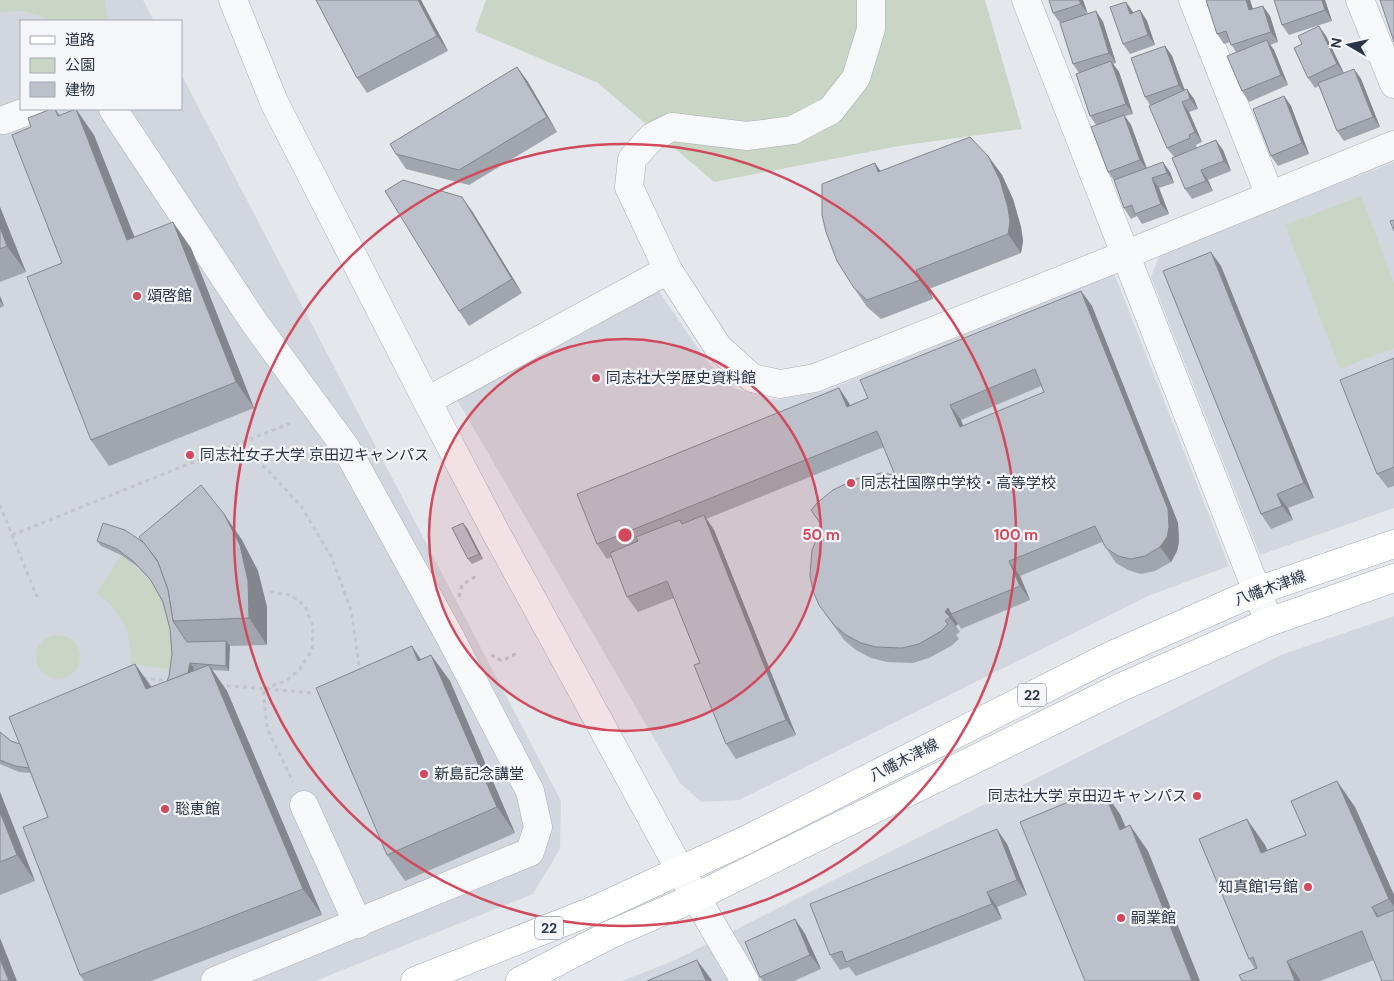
<svg xmlns="http://www.w3.org/2000/svg" width="1394" height="981" viewBox="0 0 1394 981" font-family="'DM Sans','Noto Sans JP',sans-serif">
<style>
.built{fill:#d2d6de}
.green{fill:#c9d6c5}
.lines{fill:none;stroke-linecap:round;stroke-linejoin:round}
.minor-casing{stroke:#a9aeb7;stroke-width:29}
.major-casing{stroke:#a3abb8;stroke-width:29}
.path{stroke:#c2c5cb;stroke-width:3;stroke-dasharray:4 4;stroke-linecap:butt}
.minor{stroke:#f7f8fa;stroke-width:28}
.major{stroke:#fff;stroke-width:28}
.wall{fill:#a1a5ae;fill-rule:evenodd}
.shaded-wall{fill:#83868d}
.building{fill:#bbc0ca;stroke:#83868d;fill-rule:evenodd}
.ring{fill:none;stroke:#d1495b;stroke-width:2.5}
.poi-dot{fill:#d1495b;stroke:#f4f6f9;stroke-width:2}
.labels{text-anchor:middle;dominant-baseline:central;stroke-width:4.5;stroke-linejoin:round;paint-order:stroke}
.shield{fill:#f4f6f9;stroke:#676e7b;stroke-width:1}
.shield-label{font-size:14px;font-weight:bold;fill:#2b3445}
.poi-label{font-size:15px;fill:#2b3445;stroke:#f4f6f9;text-anchor:start}
.street-label{font-size:15px;fill:#2b3445;stroke:#f4f6f9}
.centre{fill:#d1495b;stroke:#f4f6f9;stroke-width:2.5}
.ring-label{font-size:15px;text-anchor:middle;font-weight:bold;fill:#d1495b;stroke:#f4f6f9;stroke-width:4.5;stroke-linejoin:round;paint-order:stroke}
</style>
<rect width="100%" height="100%" fill="#e4e7ec"/>
<g class="built">
<polygon points="0,0 143,0 154,21 21,21 21,109 181,109 181,74 561,801 560,849 533,894 315,981 0,981"/>
<polygon points="1394,162 1394,508 1260,555 1151,277 1160,254"/>
<polygon points="1114,273 1229,566 1148,596 739,800 701,802 680,783 456,398 658,290 706,360 735,389 777,400 825,391"/>
<polygon points="1394,616 1394,981 622,981 673,961 719,938 1281,655"/>
</g>
<g class="green">
<polygon points="0,0 105,0 108,21 56,21 24,11 0,12"/>
<polygon points="486,0 985,0 1022,129 899,146 714,182 598,83 475,31"/>
<polygon points="1361,196 1394,283 1394,348 1340,369 1285,225"/>
<path d="M121,555C147,574 171,601 174,635C175,646 174,659 174,670L131,664C131,630 123,614 97,593Z"/>
<circle cx="58" cy="657" r="22"/>
</g>
<g class="lines">
<g class="minor-casing">
<g id="minor">
<polyline points="233,0 274,102 427,401 495,531 680,870 745,981"/>
<polyline points="871,0 871,29 856,78 831,110 793,130 747,136 672,127 652,137 632,159 629,187 668,270 718,347 752,378 780,384 815,378 1127,254 1394,145"/>
<polyline points="1026,0 1269,622"/>
<polyline points="1193,0 1270,196"/>
<polyline points="1360,0 1394,84"/>
<polyline points="113,109 254,322 346,448 449,635 530,791 538,827 530,852 215,981"/>
<polyline points="4,120 33,109"/>
<polyline points="427,401 668,270"/>
<polyline points="304,805 358,924"/>
</g>
</g>
<g class="major-casing">
<g id="major">
<polyline points="415,981 597,909 748,839 1110,656 1257,591 1394,544"/>
<polyline points="520,981 609,935 696,897 1119,688 1269,622 1394,578"/>
</g>
</g>
<g class="path">
<polyline points="237,446 267,469 301,506 332,558 351,610 360,671"/>
<polyline points="0,505 37,597"/>
<polyline points="12,535 293,422"/>
<polyline points="270,592 291,595 305,606 313,626 312,650 299,670 286,681 263,689 267,728 293,782"/>
<polyline points="459,597 462,585 478,575"/>
<polyline points="491,655 502,661 519,652"/>
<polyline points="143,678 171,681"/>
<polyline points="219,685 315,693"/>
</g>
<use href="#minor" class="minor"/>
<use href="#major" class="major"/>
</g>
<g class="wall">
<polygon points="316,0 421,0 448,51 367,93 357,78"/>
<polygon points="1083,0 1087,14 1096,11 1103,22 1116,63 1113,64 1119,72 1133,114 1125,116 1131,125 1147,168 1170,172 1174,183 1159,188 1169,214 1142,224 1137,216 1131,219 1124,208 1115,182 1108,172 1096,125 1090,116 1079,73 1073,64 1060,23 1053,13"/>
<polygon points="1250,0 1253,9 1270,16 1278,42 1270,45 1274,50 1288,85 1249,102 1242,91 1236,52 1230,42 1224,44 1217,34"/>
<polygon points="1274,0 1325,0 1332,21 1289,35 1282,25"/>
<polygon points="1126,2 1133,13 1140,10 1147,21 1155,45 1130,54 1123,44"/>
<polygon points="1326,36 1344,73 1354,69 1361,79 1380,127 1344,141 1337,131 1319,86 1315,88 1308,78 1302,44"/>
<polygon points="1165,46 1172,56 1185,90 1194,99 1198,109 1189,112 1202,142 1196,145 1197,148 1223,150 1231,171 1208,180 1213,191 1192,199 1185,189 1174,157 1167,148 1150,105 1145,97"/>
<polygon points="517,67 528,82 557,132 469,185 406,169 396,154"/>
<polygon points="1284,96 1291,106 1309,154 1278,166 1271,156"/>
<polygon points="55,109 60,115 94,135 134,237 191,248 254,408 109,466 91,440 62,263 31,127"/>
<polygon points="988,156 1002,175 1013,199 1021,227 1023,241 1021,253 929,289 933,299 881,319 867,307 854,288 881,172"/>
<polygon points="0,207 26,272 0,282"/>
<polygon points="472,211 522,293 469,326 459,311"/>
<polygon points="1221,266 1314,498 1288,508 1293,520 1271,529 1261,514"/>
<path d="M1081,291L1092,306L1178,523L1179,542L1177,551L1171,562L1155,571L1141,574L1128,570L1116,563L1102,542L1020,576L1030,600L961,629L958,624L956,626L960,632L956,635L959,639L951,646L929,658L913,663L887,662L871,658L856,650L844,640L819,605L895,475L884,447L706,519L714,530L796,735L736,759L726,744L700,663L674,598L638,612L627,597L612,557L607,559L597,544L839,388L850,405L868,398ZM1041,386L1044,392L963,426L961,420Z"/>
<polygon points="0,296 4,306 0,308"/>
<polygon points="1394,358 1394,486 1388,488 1377,474"/>
<polygon points="224,514 242,540 258,571 267,607 267,645 229,646 229,671 212,670 227,691 322,915 151,981 84,981 80,975 48,817 31,773 19,772 0,764 0,732 11,741 20,744 135,664 152,687 167,681 169,676 172,654 170,629 163,602 152,582 138,567 121,555 101,546 97,541 144,543"/>
<polygon points="467,528 483,559 472,564 468,559"/>
<polygon points="431,655 450,681 515,833 405,881 387,855 421,659"/>
<polygon points="0,792 35,881 0,895"/>
<polygon points="1355,807 1394,895 1394,981 1374,960 1320,981 1242,981 1255,969 1249,959 1265,845 1267,850 1306,835"/>
<polygon points="1007,844 1027,895 997,907 1002,919 856,976 849,967 840,970 830,955"/>
<polygon points="795,919 805,934 821,969 794,981 763,981 760,977"/>
</g>
<g class="shaded-wall">
<polygon points="418,0 421,0 448,51 437,36"/>
<polygon points="1079,0 1083,0 1088,14 1081,4"/>
<polygon points="1246,0 1250,0 1256,20 1249,10"/>
<polygon points="1322,0 1325,0 1332,21 1325,10"/>
<polygon points="1126,2 1133,12 1137,24 1130,14"/>
<polygon points="1263,6 1270,16 1278,42 1271,32"/>
<polygon points="1140,10 1147,21 1155,45 1148,35"/>
<polygon points="1096,11 1103,22 1116,63 1109,53"/>
<polygon points="1319,26 1326,36 1344,74 1337,64"/>
<polygon points="1267,40 1274,50 1288,85 1281,75"/>
<polygon points="1165,46 1172,56 1186,95 1179,85"/>
<polygon points="1111,61 1119,72 1133,114 1126,104"/>
<polygon points="517,67 528,82 557,132 547,117"/>
<polygon points="1354,69 1361,79 1380,127 1373,117"/>
<polygon points="1187,89 1194,99 1198,109 1190,99"/>
<polygon points="1284,96 1291,106 1309,154 1302,143"/>
<polygon points="1182,102 1189,112 1202,142 1195,132"/>
<polygon points="76,109 94,135 146,266 127,240"/>
<polygon points="1124,115 1131,125 1147,170 1140,160"/>
<polygon points="1216,140 1223,150 1231,171 1224,161"/>
<polygon points="988,156 1002,175 1013,199 1021,227 1023,241 1021,253 1008,234"/>
<polygon points="1163,162 1170,172 1174,183 1167,173"/>
<polygon points="875,163 888,182 878,172"/>
<polygon points="1201,170 1208,180 1213,191 1206,181"/>
<polygon points="1152,178 1159,188 1169,214 1161,204"/>
<polygon points="462,197 472,211 522,293 512,279"/>
<polygon points="0,207 26,272 7,246 0,227"/>
<polygon points="173,222 191,248 254,408 236,382"/>
<polygon points="1211,252 1221,266 1314,498 1304,483"/>
<polygon points="916,270 929,289 933,299 920,280"/>
<polygon points="1081,291 1092,306 1178,523 1179,542 1177,551 1171,562 1160,547"/>
<polygon points="0,296 4,306 0,301"/>
<polygon points="839,388 849,403 857,421 847,407"/>
<polygon points="950,405 961,420 970,442 960,427"/>
<polygon points="1277,494 1288,508 1293,520 1282,506"/>
<polygon points="224,514 242,540 258,571 267,607 267,645 249,618"/>
<polygon points="704,515 714,530 796,735 786,720"/>
<polygon points="463,523 467,528 483,559 479,554"/>
<polygon points="1009,561 1020,576 1030,600 1020,586"/>
<polygon points="948,608 951,614 958,624 956,626 945,612"/>
<polygon points="226,641 230,646 229,671 226,666"/>
<polygon points="412,646 430,673 418,661"/>
<polygon points="431,655 450,681 515,833 497,807"/>
<polygon points="190,663 194,668 185,707 181,702"/>
<polygon points="135,664 153,690 146,689"/>
<polygon points="209,665 227,691 322,915 303,889"/>
<polygon points="1337,781 1355,807 1394,895 1394,907 1389,899"/>
<polygon points="1102,788 1120,814 1138,856 1120,830"/>
<polygon points="0,792 35,881 17,855 0,812"/>
<polygon points="1247,819 1265,845 1279,879 1261,853"/>
<polygon points="1130,825 1148,851 1200,981 1192,981"/>
<polygon points="997,829 1007,844 1027,895 1017,880"/>
<polygon points="987,892 997,907 1002,919 992,904"/>
<polygon points="1372,907 1391,933 1377,917"/>
<polygon points="795,919 805,934 821,969 810,955"/>
<polygon points="0,938 17,981 9,981 0,959"/>
<polygon points="697,960 711,979 712,981 706,981"/>
<polygon points="1287,961 1301,981 1295,981"/>
</g>
<g class="building">
<polygon points="316,0 418,0 437,36 357,78"/>
<polygon points="1049,0 1079,0 1081,4 1053,13"/>
<polygon points="1206,0 1246,0 1249,10 1263,6 1271,32 1231,45 1226,31 1217,34"/>
<polygon points="1274,0 1322,0 1325,10 1282,25"/>
<polygon points="1380,0 1394,0 1394,42"/>
<polygon points="1126,2 1130,14 1140,10 1148,35 1123,44 1110,7"/>
<polygon points="1096,11 1109,53 1073,64 1060,23"/>
<polygon points="1319,26 1337,64 1308,78 1294,48 1302,44 1298,36"/>
<polygon points="1267,40 1281,75 1242,91 1227,56"/>
<polygon points="1165,46 1179,85 1145,97 1131,58"/>
<polygon points="1111,61 1126,104 1090,116 1076,74"/>
<polygon points="517,67 547,117 459,170 396,154 390,144"/>
<polygon points="1354,69 1373,117 1337,131 1318,83"/>
<polygon points="1187,89 1190,99 1182,102 1195,132 1189,135 1190,138 1167,148 1149,106"/>
<polygon points="1284,96 1302,143 1271,156 1253,109"/>
<polygon points="51,109 55,109 58,116 76,109 127,240 173,222 236,382 91,440 27,277 62,263 12,135 31,127 28,118"/>
<polygon points="1124,115 1140,160 1108,172 1091,127"/>
<polygon points="970,137 988,156 1000,180 1008,208 1010,222 1008,234 916,270 920,280 867,300 854,288 837,261 826,232 822,215 822,184 875,163 878,172"/>
<polygon points="1216,140 1224,161 1201,170 1206,181 1185,189 1172,158"/>
<polygon points="1163,162 1167,173 1152,178 1161,204 1135,214 1132,205 1124,208 1114,180"/>
<polygon points="403,180 462,197 512,279 459,311 385,191"/>
<polygon points="1394,220 1394,231 1390,221"/>
<polygon points="0,227 7,246 0,249"/>
<polygon points="1211,252 1304,483 1277,494 1282,506 1261,514 1163,271"/>
<path d="M1081,291L1168,509L1169,527L1167,537L1160,547L1145,556L1131,559L1118,556L1106,548L1095,526L1009,561L1020,586L951,614L948,608L945,612L950,617L945,621L948,624L941,631L919,644L902,648L876,647L861,643L846,635L834,625L819,605L813,591L810,575L812,550L822,526L811,510L817,503L833,490L856,479L881,473L895,475L877,431L597,544L577,494L839,388L847,407L868,398L860,380ZM1035,369L1044,392L960,427L950,405Z"/>
<polygon points="1394,358 1394,467 1377,474 1340,380"/>
<polygon points="201,485 224,514 240,545 248,581 249,618 173,621 168,590 157,560 139,537"/>
<polygon points="704,515 786,720 726,744 694,665 700,663 667,581 627,597 610,553 638,541 636,537 680,520 682,524"/>
<polygon points="103,523 125,530 144,543 158,562 168,590 173,621 187,642 226,641 226,666 190,663 188,673 167,681 169,676 172,654 170,629 163,602 150,579 134,562 117,549 97,541"/>
<polygon points="463,523 479,554 468,559 452,528"/>
<polygon points="412,646 418,661 431,655 497,807 387,855 316,688"/>
<polygon points="135,664 146,689 209,665 303,889 80,975 23,827 48,817 9,717"/>
<polygon points="0,732 11,741 20,744 29,768 15,766 0,760"/>
<polygon points="1337,781 1389,899 1372,907 1377,917 1394,910 1394,981 1382,981 1362,931 1287,961 1295,981 1242,981 1239,975 1257,968 1253,957 1249,959 1199,839 1247,819 1261,853 1306,835 1291,801"/>
<polygon points="1102,788 1120,830 1130,825 1192,981 1085,981 1020,822"/>
<polygon points="0,812 17,855 0,862"/>
<polygon points="997,829 1017,880 987,892 992,904 846,962 842,951 830,955 810,904"/>
<polygon points="795,919 810,955 760,977 745,942"/>
<polygon points="0,959 9,981 0,981"/>
<polygon points="697,960 706,981 647,981"/>
</g>
<circle cx="625" cy="535" r="196" fill="#d1495b" fill-opacity=".12"/>
<g class="ring">
<circle cx="625" cy="535" r="196"/>
<circle cx="625" cy="535" r="391"/>
</g>
<g class="poi-dot">
<circle cx="137" cy="296" r="5"/>
<circle cx="596" cy="378" r="5"/>
<circle cx="190" cy="455" r="5"/>
<circle cx="851" cy="483" r="5"/>
<circle cx="424" cy="774" r="5"/>
<circle cx="1197" cy="796" r="5"/>
<circle cx="165" cy="809" r="5"/>
<circle cx="1308" cy="887" r="5"/>
<circle cx="1121" cy="918" r="5"/>
</g>
<g class="labels">
<g class="shield">
<rect x="1018" y="683.5" width="28" height="23" rx="4"/>
<rect x="535" y="916.5" width="28" height="23" rx="4"/>
</g>
<g class="shield-label">
<text x="1032" y="695">22</text>
<text x="549" y="928">22</text>
</g>
<g class="poi-label">
<text x="147" y="296">頌啓館</text>
<text x="606" y="378">同志社大学歴史資料館</text>
<text x="200" y="455">同志社女子大学 京田辺キャンパス</text>
<text x="861" y="483">同志社国際中学校・高等学校</text>
<text x="434" y="774">新島記念講堂</text>
<text x="1187" y="796" text-anchor="end">同志社大学 京田辺キャンパス</text>
<text x="175" y="809">聡恵館</text>
<text x="1298" y="887" text-anchor="end">知真館1号館</text>
<text x="1131" y="918">嗣業館</text>
</g>
<g class="street-label">
<text transform="translate(1270 588) rotate(-20)">八幡木津線</text>
<text transform="translate(904 760) rotate(-27)">八幡木津線</text>
</g>
</g>
<circle cx="625" cy="535" r="8" class="centre"/>
<g class="ring-label">
<text x="821" y="540">50 m</text>
<text x="1016" y="540">100 m</text>
</g>
<rect x="20" y="20" width="162" height="90" fill="#f4f6f9" stroke="#a4a8b1"/>
<rect x="30" y="36" width="25" height="8" fill="#ffffff" stroke="#a4a8b1"/>
<text x="65" y="45" font-size="15" fill="#2b3445">道路</text>
<rect x="30" y="58" width="25" height="15" fill="#c9d6c5" stroke="#a4a8b1"/>
<text x="65" y="70" font-size="15" fill="#2b3445">公園</text>
<rect x="30" y="82" width="25" height="15" fill="#bbc0ca" stroke="#a4a8b1"/>
<text x="65" y="95" font-size="15" fill="#2b3445">建物</text>
<g transform="translate(1349 45) rotate(279)" stroke="#f4f6f9" stroke-width="4" paint-order="stroke">
<path d="M0-4L9 19L0 12L-9 19Z" fill="#2b3445"/>
<text y="-8" font-size="14" font-weight="bold" text-anchor="middle" fill="#2b3445">N</text>
</g>
</svg>
